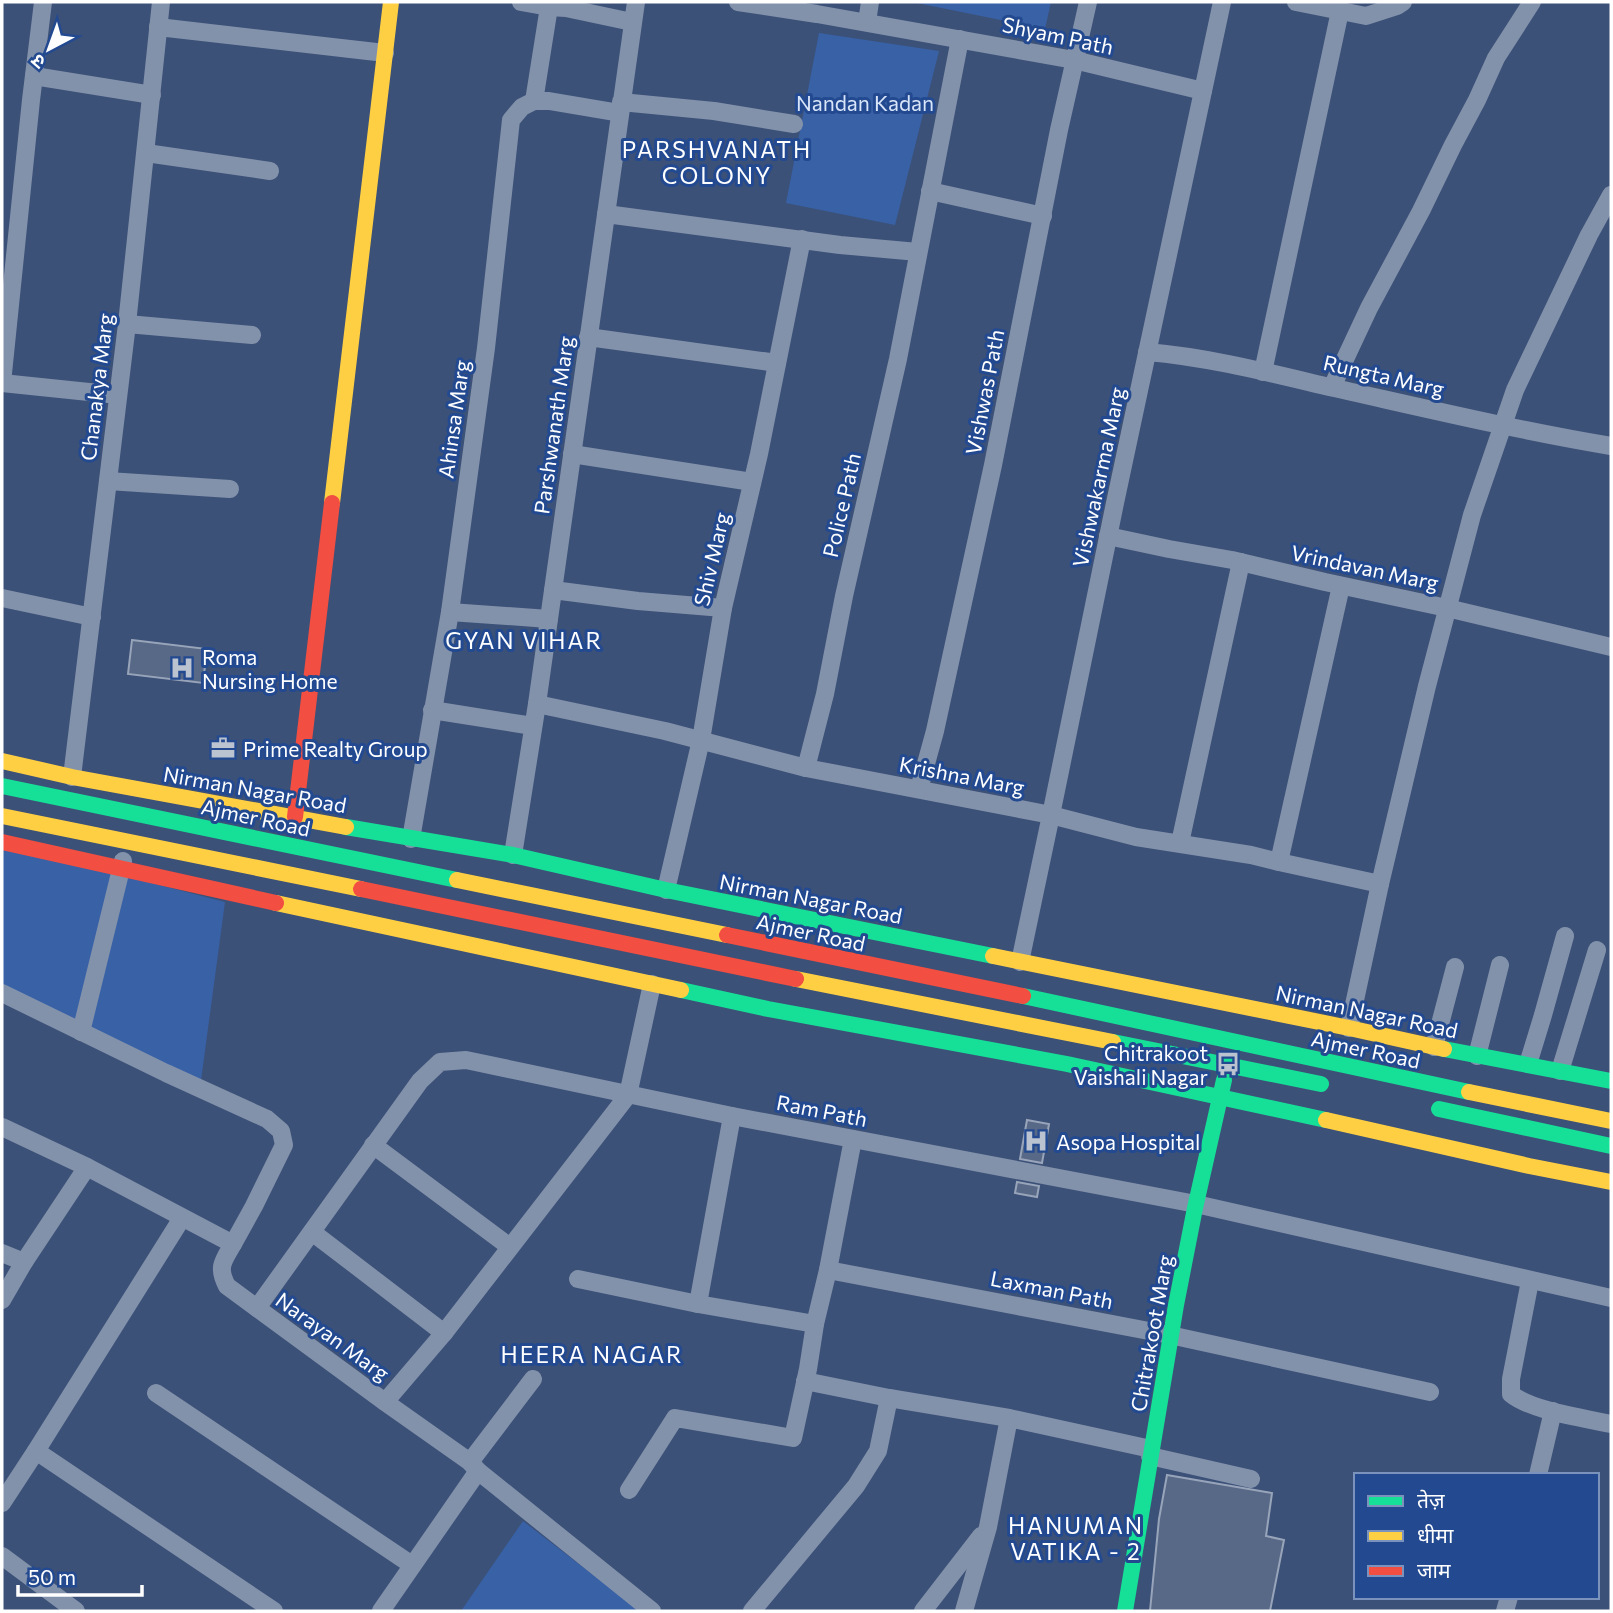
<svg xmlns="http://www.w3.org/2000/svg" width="1613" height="1613" viewBox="0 0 1613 1613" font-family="Commissioner,'Noto Sans Devanagari',sans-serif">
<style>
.green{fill:#3861a6}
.building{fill:#586987;stroke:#98a4b9;stroke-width:2}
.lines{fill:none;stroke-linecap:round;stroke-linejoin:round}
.street{stroke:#8392ab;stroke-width:18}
.fast{stroke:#16e098;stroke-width:16}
.slow{stroke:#ffcf43;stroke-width:16}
.jam{stroke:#f24e42;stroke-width:16}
.labels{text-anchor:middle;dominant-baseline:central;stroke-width:6;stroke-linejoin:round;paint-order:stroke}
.street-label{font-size:21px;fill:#fff;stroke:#234a90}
.park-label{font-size:21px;fill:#d9e5f9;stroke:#234a90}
.poi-label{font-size:21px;fill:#fff;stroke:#234a90;text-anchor:start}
.neighbourhood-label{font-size:23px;letter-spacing:2px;fill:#fff;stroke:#234a90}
</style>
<rect width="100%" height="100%" fill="#3c5178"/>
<g class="green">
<polygon points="912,2 1051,2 1045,29"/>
<polygon points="819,33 939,51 895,225 786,203"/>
<polygon points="2,844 225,902 200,1088 2,992"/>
<polygon points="523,1521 640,1611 461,1611"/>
</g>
<g class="building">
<polygon points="132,640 207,649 203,683 128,674"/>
<polygon points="1027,1120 1049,1124 1042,1163 1020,1159"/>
<polygon points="1017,1182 1039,1186 1037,1197 1015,1193"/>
<polygon points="1167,1475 1272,1493 1266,1536 1284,1540 1270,1611 1150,1611 1159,1519"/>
</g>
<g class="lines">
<g class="street">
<polyline points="521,2 549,7"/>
<polyline points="738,2 817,14 1074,60 1203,91"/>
<polyline points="1296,2 1366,16 1397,6 1403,2"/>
<polyline points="867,22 870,2"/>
<polyline points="158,27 385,53"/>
<polyline points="34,76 152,95"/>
<polyline points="534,101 549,7 566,8 632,22"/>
<polyline points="621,102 714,111 794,124"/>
<polyline points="146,153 270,171"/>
<polyline points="930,191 1043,216"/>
<polyline points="606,214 840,245 918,252"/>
<polyline points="127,324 252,335"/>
<polyline points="588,337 777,363"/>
<path d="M1147,352C1207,357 1266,372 1325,386C1420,407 1515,430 1611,446"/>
<polyline points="1263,372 1340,11"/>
<polyline points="2,383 31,100 43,2"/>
<polyline points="2,383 118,395"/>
<polyline points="1332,387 1369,308 1421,211 1453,145 1477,100 1496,58 1532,2"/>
<polyline points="572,454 752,482"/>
<polyline points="108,481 230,489"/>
<polyline points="1108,536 1169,549 1232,560 1325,582 1447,608 1611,647"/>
<polyline points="553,590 638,601 723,608"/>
<polyline points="2,598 92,617"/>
<polyline points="450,612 549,619"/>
<polyline points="537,704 665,731 806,768 1051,815 1136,837 1251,855 1279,862 1380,884"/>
<polyline points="432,710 533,726"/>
<polyline points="806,768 825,694 844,596 898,359 960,39"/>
<polyline points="72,777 127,324 161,2"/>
<polyline points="919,789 935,731 993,465 1059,130 1088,2"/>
<polyline points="411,839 450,612 486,348 511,120 522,107 534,101 549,101 620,113"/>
<polyline points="1180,843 1241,562"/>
<polyline points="513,855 537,704 636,2"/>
<polyline points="1279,862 1341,586"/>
<polyline points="666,890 701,740 723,608 759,454 802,239"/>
<polyline points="1020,962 1051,815 1115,503 1222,2"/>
<polyline points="2,993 166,1073 267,1119 281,1131 284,1145 254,1206 233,1244"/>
<polyline points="1349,1028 1380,884 1427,686 1472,515 1515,390 1589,235 1611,195"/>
<polyline points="81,1032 123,861"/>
<polyline points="1434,1047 1455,967"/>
<polyline points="1477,1056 1500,965"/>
<polyline points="1528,1064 1543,1015 1565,936"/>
<polyline points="1560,1071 1597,950"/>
<polyline points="732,1116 698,1304 815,1324"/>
<path d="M2,1127L87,1167L233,1244C223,1261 217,1267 227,1286L385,1402L470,1462L478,1471L652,1611"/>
<polyline points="373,1145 510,1247"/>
<polyline points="312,1232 444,1333"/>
<polyline points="2,1253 24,1262"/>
<polyline points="828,1270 1170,1335 1430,1392"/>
<polyline points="578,1279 698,1304"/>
<path d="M1530,1281L1511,1379V1394C1532,1411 1584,1418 1611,1424"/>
<polyline points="2,1300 24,1262 87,1167"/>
<polyline points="257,1308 420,1081 440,1062 466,1060 732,1116 1196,1204 1611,1298"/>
<polyline points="805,1381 889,1398 1009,1418 1151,1449"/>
<polyline points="156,1393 412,1565"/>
<polyline points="385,1402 444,1333 628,1095 652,984"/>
<polyline points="36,1451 274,1611"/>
<polyline points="1150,1456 1251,1479"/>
<polyline points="470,1462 533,1379"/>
<polyline points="1538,1475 1553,1411"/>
<polyline points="629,1490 675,1418 793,1438 808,1369 815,1324 828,1270 853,1139"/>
<polyline points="2,1503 36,1451 182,1218"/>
<polyline points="2,1556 76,1611"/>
<polyline points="381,1611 478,1471"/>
<polyline points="752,1611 856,1486 878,1451 889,1398"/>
<polyline points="923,1611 981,1536"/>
<polyline points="964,1611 988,1527 1009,1418"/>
<polyline points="1505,1611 1509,1597"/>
</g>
<g class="fast">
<polyline points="2,786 457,880"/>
<polyline points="346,827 513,855 666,890 993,956"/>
<polyline points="681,990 768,1009 1067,1064 1326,1120"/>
<polyline points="1023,996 1469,1092"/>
<polyline points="1113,1042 1321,1084"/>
<polyline points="1444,1049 1611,1081"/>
<polyline points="1439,1109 1611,1146"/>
<polyline points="1125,1611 1176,1305 1195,1208 1224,1080"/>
</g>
<g class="slow">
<polyline points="332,503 391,2"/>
<polyline points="2,761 72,777 346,827"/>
<polyline points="2,816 361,889"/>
<polyline points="457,880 727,935"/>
<polyline points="276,903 681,990"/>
<polyline points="993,956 1349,1028 1444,1049"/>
<polyline points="796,979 1113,1042"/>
<polyline points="1469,1092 1611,1121"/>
<polyline points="1326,1120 1529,1166 1611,1182"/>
</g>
<g class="jam">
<polyline points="295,817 332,503"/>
<polyline points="2,842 276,903"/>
<polyline points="361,889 796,979"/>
<polyline points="727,935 1023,996"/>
</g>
</g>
<defs>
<g id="hospital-bare" transform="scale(1.89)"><path d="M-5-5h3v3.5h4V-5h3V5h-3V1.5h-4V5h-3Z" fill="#bbc2d0" stroke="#234a90" stroke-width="2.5" paint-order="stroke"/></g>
<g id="office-bare" transform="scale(1.89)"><path d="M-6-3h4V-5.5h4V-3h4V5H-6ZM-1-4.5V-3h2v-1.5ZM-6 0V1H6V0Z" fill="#bbc2d0" stroke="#234a90" stroke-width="2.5" paint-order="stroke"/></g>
<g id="bus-bare" transform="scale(1.89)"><path d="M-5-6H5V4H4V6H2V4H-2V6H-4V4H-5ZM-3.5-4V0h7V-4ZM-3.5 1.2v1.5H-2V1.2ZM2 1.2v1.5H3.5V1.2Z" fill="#bbc2d0" stroke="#234a90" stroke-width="2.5" paint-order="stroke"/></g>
</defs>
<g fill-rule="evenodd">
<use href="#hospital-bare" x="182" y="668"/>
<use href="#office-bare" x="223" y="748"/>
<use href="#bus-bare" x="1228" y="1064"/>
<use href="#hospital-bare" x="1036" y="1141"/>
</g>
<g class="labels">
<g class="street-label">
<text transform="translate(1058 35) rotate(12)">Shyam Path</text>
<text transform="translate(1384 375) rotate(13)">Rungta Marg</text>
<text transform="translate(96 387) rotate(-83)">Chanakya Marg</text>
<text transform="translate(984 392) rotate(-79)">Vishwas Path</text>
<text transform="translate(453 419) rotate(-82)">Ahinsa Marg</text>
<text transform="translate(553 425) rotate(-82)">Parshwanath Marg</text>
<text transform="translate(1098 477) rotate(-78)">Vishwakarma Marg</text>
<text transform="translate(841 505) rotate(-77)">Police Path</text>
<text transform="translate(711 559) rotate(-77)">Shiv Marg</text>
<text transform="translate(1365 567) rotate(12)">Vrindavan Marg</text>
<text transform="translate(962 775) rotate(11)">Krishna Marg</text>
<text transform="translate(255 789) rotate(10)">Nirman Nagar Road</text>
<text transform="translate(256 817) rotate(12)">Ajmer Road</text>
<text transform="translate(811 898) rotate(11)">Nirman Nagar Road</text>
<text transform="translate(811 932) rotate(12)">Ajmer Road</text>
<text transform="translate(1367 1011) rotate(12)">Nirman Nagar Road</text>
<text transform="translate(1366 1049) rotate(12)">Ajmer Road</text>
<text transform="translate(822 1110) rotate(11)">Ram Path</text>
<text transform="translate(1052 1289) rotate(11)">Laxman Path</text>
<text transform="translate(1151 1333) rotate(-80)">Chitrakoot Marg</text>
<text transform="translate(333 1336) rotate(36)">Narayan Marg</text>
</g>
<g class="park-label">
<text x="865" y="102">Nandan Kadan</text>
</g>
<g class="poi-label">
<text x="202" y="656">Roma<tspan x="202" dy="24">Nursing Home</tspan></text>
<text x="243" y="748">Prime Realty Group</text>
<text x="1208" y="1052" text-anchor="end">Chitrakoot<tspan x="1208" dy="24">Vaishali Nagar</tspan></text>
<text x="1056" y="1141">Asopa Hospital</text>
</g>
<g class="neighbourhood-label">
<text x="717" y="149">PARSHVANATH<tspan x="717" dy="26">COLONY</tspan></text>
<text x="524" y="640">GYAN VIHAR</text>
<text x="592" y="1354">HEERA NAGAR</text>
<text x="1076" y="1525">HANUMAN<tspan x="1076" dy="26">VATIKA - 2</tspan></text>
</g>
</g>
<rect width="1613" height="1613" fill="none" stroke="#ffffff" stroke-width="7"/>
<rect x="1354" y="1473" width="245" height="126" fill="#234a90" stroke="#7b92bc" stroke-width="2"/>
<rect x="1368" y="1496" width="35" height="10" fill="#16e098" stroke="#7b92bc" stroke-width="2"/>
<text x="1417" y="1508" font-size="21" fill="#ffffff">तेज़</text>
<rect x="1368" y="1531" width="35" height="10" fill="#ffcf43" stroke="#7b92bc" stroke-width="2"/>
<text x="1417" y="1543" font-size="21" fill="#ffffff">धीमा</text>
<rect x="1368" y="1566" width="35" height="10" fill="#f24e42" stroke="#7b92bc" stroke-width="2"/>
<text x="1417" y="1578" font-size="21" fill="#ffffff">जाम</text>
<g transform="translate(49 49) rotate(221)" stroke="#234a90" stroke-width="5" paint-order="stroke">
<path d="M0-5L12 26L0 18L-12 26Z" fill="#ffffff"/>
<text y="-10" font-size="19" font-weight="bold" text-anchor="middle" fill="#ffffff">उ</text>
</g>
<path d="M18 1585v10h124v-10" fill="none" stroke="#ffffff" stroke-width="3.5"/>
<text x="28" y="1585" font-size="21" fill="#ffffff" stroke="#234a90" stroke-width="5" paint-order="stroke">50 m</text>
</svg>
